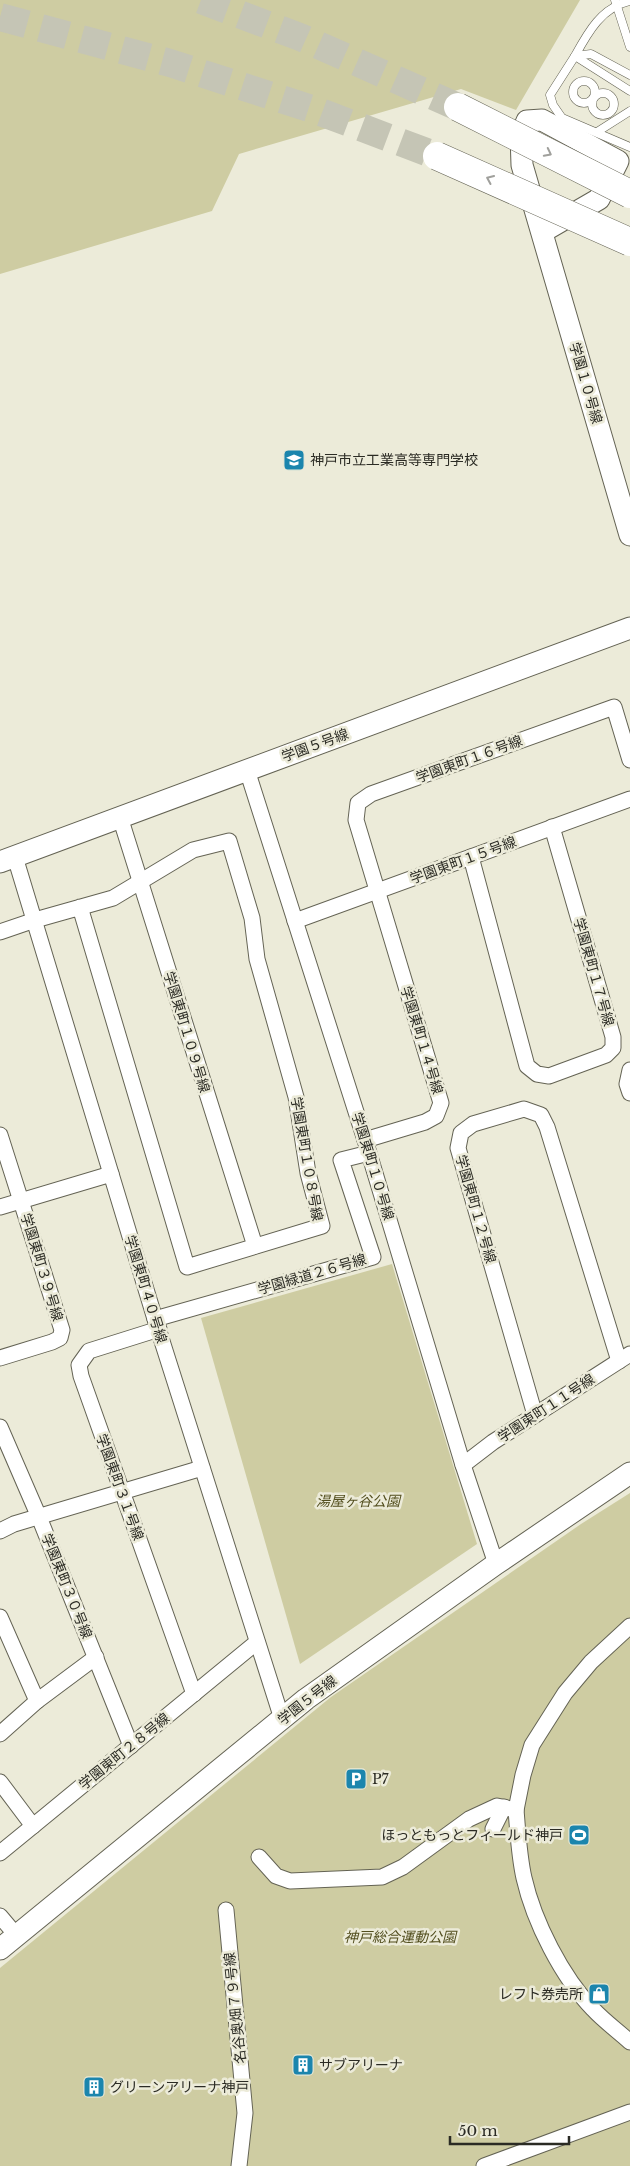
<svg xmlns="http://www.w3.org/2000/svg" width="630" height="2166" viewBox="0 0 630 2166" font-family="'Libre Baskerville','Noto Sans JP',serif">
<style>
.green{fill:#cecca2}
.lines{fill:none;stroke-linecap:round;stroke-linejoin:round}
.highway-tunnel{stroke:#c5c5b5;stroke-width:28;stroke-dasharray:28 14;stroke-linecap:butt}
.lane-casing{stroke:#646354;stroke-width:9}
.street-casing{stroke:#646354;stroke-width:17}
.secondary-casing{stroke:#646354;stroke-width:23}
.lane{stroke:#fff;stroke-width:8}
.street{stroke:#fff;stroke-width:15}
.secondary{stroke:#fff;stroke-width:21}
.highway-bridge-casing{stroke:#646354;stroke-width:29;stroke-linecap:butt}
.highway-bridge{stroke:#fff;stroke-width:28}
.oneway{stroke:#a0a09c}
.labels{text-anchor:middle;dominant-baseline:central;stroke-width:5;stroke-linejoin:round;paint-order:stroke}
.street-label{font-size:14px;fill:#2b2b24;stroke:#ecebd9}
.poi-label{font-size:14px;fill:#2b2b24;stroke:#ecebd9;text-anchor:start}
.park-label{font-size:14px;font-style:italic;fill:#524e1e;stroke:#ecebd9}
</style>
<rect width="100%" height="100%" fill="#ecebd9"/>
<g class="green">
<polygon points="0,0 580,0 516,110 461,89 239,154 212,211 0,274"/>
<polygon points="392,1264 477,1544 300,1664 201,1318"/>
<polygon points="630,1493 630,2166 0,2166 0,1968 331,1697 581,1524"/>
</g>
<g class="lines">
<g class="highway-tunnel">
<polyline points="201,0 300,37 458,107"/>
<polyline points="0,17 170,63 315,110 437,156"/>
</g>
<g class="lane-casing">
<g id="lane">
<polyline points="615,0 630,47"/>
<path d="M630,1C602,7 588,32 575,56L630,91"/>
<polyline points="630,75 591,54 575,56 550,95 553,105 562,118 630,147"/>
<circle cx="584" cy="92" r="11"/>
<circle cx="603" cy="104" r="11"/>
<polyline points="597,132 630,111"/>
</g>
</g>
<g class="street-casing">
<g id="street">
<polyline points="247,770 365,1140 463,1465 496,1564"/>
<polyline points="120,817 255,1246"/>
<polyline points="15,857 155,1319 282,1719"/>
<polyline points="471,857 527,1066 537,1074 549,1076 606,1055 613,1048 613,1037 552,827"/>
<polyline points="295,921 630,799"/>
<polyline points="0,932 35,920 113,898 193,850 229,841 252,918 257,959 296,1097 308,1173 322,1226 187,1267 80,907"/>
<polyline points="630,1070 627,1084 630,1093"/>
<polyline points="0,1135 62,1330 60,1338 52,1342 0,1358"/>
<polyline points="365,1140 425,1122 436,1116 441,1103 356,820 358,803 371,794 614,707 630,760"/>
<polyline points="0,1207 111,1174"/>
<polyline points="155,1319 373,1257 341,1160 369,1153"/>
<polyline points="159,1329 89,1351 79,1365 81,1376 194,1694"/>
<polyline points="535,1415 458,1148 461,1133 473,1124 524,1109 541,1115 547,1127 619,1361"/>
<polyline points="0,1427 39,1517 131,1746"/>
<polyline points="463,1465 493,1442 630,1354"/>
<polyline points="0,1531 14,1524 202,1468"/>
<polyline points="0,1617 37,1701"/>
<polyline points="0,1734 37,1701 96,1657"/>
<polyline points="0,1782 33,1826 257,1642"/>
<polyline points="516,1810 523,1775 532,1745 565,1693 591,1662 630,1626"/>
<polyline points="493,1829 504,1807"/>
<polyline points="0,1853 33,1826"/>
<path d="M259,1857L276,1876L290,1881L382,1877L403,1867L469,1819L497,1806L516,1810C518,1833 519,1856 524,1878C534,1922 562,1977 593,2009C604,2021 618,2031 630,2042"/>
<polyline points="226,1910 245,2113 239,2166"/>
<polyline points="0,1916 16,1935"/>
<polyline points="484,2166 630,2112"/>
</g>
</g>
<g class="secondary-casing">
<g id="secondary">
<polyline points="542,232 599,199 618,161 542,120 527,121 521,135 522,165 630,535"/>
<polyline points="0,862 630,628"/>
<polyline points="0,1949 306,1699 496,1564 630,1473"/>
</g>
</g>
<use href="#lane" class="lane"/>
<use href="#street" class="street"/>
<use href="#secondary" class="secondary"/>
<g class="highway-bridge-casing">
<g id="highway-bridge">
<polyline points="458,107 630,194"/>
<polyline points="437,156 630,242"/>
</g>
</g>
<use href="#highway-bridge" class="highway-bridge"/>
</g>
<defs><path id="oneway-chevron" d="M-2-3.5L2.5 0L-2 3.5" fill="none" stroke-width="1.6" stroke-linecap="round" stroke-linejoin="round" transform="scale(1.25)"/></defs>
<g class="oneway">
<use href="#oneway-chevron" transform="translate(548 153) rotate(27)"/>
<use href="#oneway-chevron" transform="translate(490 179) rotate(-156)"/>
</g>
<defs>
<g id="school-square" transform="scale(1.125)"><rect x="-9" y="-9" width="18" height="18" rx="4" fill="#1b85ad" stroke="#ecebd9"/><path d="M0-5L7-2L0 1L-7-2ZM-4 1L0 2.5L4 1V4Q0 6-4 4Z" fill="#fff"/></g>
<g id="parking-square" transform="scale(1.125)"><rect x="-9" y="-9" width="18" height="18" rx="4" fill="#1b85ad" stroke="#ecebd9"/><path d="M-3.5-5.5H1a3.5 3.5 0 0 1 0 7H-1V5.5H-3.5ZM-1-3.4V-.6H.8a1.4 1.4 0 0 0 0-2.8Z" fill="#fff"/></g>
<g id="stadium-square" transform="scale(1.125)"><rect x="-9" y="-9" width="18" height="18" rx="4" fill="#1b85ad" stroke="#ecebd9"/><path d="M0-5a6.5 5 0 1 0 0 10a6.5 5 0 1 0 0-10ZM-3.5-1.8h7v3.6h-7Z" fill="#fff"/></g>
<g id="shop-square" transform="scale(1.125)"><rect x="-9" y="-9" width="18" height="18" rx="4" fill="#1b85ad" stroke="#ecebd9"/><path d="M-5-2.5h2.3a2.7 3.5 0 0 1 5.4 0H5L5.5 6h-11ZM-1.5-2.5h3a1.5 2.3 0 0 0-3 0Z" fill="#fff"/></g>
<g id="building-square" transform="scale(1.125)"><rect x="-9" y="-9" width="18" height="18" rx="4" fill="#1b85ad" stroke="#ecebd9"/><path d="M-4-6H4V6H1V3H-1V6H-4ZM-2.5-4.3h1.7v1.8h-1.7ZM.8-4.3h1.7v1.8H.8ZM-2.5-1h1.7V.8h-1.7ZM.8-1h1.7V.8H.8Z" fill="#fff"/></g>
</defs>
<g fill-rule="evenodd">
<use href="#school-square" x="294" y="460"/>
<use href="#parking-square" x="356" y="1779"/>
<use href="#stadium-square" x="579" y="1835"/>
<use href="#shop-square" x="599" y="1994"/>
<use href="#building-square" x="303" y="2065"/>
<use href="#building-square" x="94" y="2087"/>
</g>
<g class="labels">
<g class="street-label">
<text transform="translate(586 383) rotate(74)">学園１０号線</text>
<text transform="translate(315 745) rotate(-20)">学園５号線</text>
<text transform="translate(469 759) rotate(-20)">学園東町１６号線</text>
<text transform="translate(463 860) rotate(-20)">学園東町１５号線</text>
<text transform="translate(594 972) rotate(74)">学園東町１７号線</text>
<text transform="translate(187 1032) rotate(73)">学園東町１０９号線</text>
<text transform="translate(422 1040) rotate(73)">学園東町１４号線</text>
<text transform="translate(307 1159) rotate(80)">学園東町１０８号線</text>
<text transform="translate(373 1166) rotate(73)">学園東町１０号線</text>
<text transform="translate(476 1209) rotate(74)">学園東町１２号線</text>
<text transform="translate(42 1267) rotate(73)">学園東町３９号線</text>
<text transform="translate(312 1274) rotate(-16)">学園緑道２６号線</text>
<text transform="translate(146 1289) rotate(73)">学園東町４０号線</text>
<text transform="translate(546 1408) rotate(-33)">学園東町１１号線</text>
<text transform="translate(120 1487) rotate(70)">学園東町３１号線</text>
<text transform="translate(67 1586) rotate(68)">学園東町３０号線</text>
<text transform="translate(307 1700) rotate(-38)">学園５号線</text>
<text transform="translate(124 1751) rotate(-39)">学園東町２８号線</text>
<text transform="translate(235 2008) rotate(-96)">名谷奥畑７９号線</text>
</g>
<g class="poi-label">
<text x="310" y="460">神戸市立工業高等専門学校</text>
<text x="372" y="1779">P7</text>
<text x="563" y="1835" text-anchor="end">ほっともっとフィールド神戸</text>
<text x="583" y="1994" text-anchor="end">レフト券売所</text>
<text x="319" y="2065">サブアリーナ</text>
<text x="110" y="2087">グリーンアリーナ神戸</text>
</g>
<g class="park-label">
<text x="358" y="1501">湯屋ヶ谷公園</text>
<text x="400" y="1937">神戸総合運動公園</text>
</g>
</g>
<path d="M450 2136v8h119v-8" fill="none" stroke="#2b2b24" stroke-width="2.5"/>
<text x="458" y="2136" font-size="15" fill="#2b2b24" stroke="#ecebd9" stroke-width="4" paint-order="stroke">50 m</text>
</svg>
